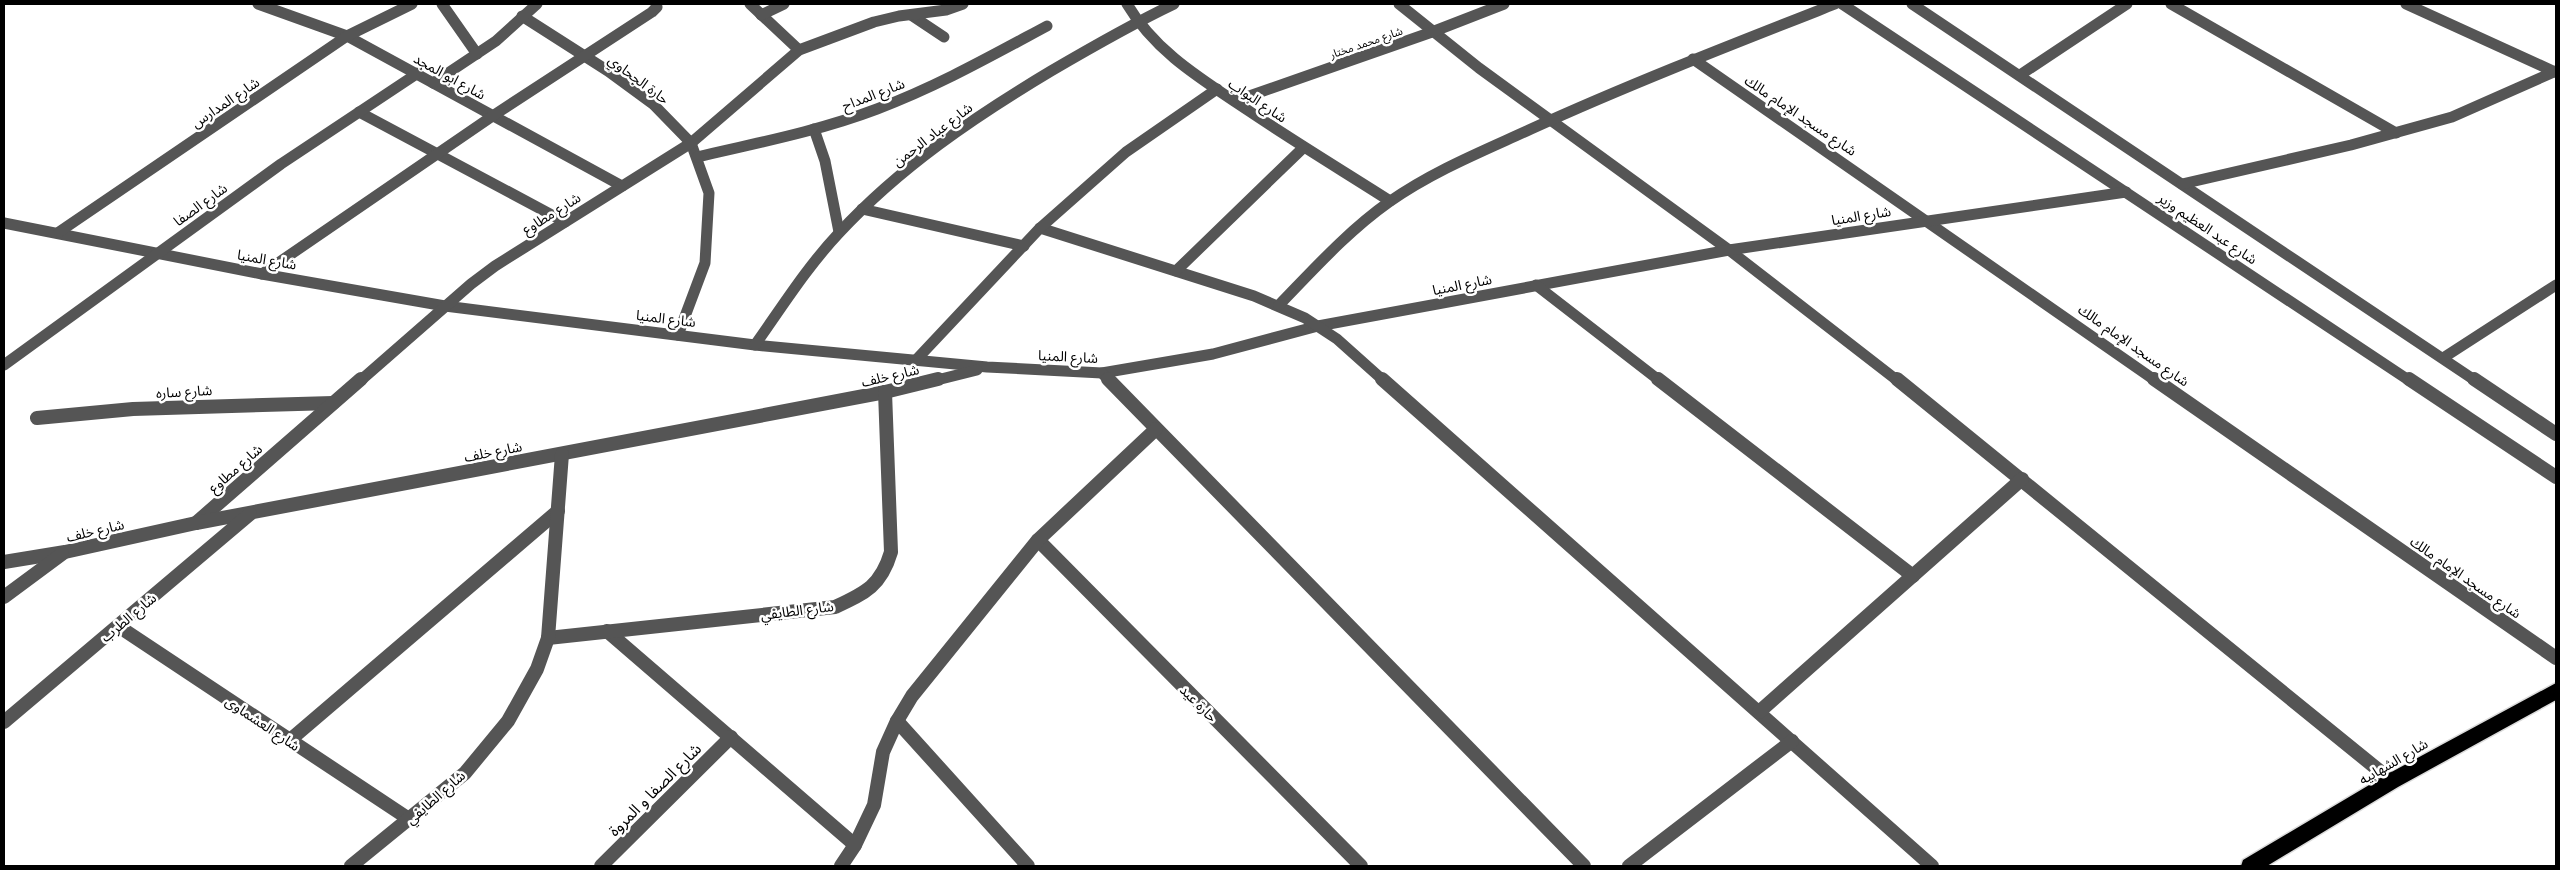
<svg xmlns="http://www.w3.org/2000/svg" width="2560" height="870" viewBox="0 0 2560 870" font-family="Lato,'Noto Sans Arabic',sans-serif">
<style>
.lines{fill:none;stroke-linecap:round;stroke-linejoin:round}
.highway-casing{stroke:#dbdbdb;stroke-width:3}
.minor-far1{stroke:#555;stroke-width:11}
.minor{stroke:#555;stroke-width:14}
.highway{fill:#000;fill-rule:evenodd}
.labels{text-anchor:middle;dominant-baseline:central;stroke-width:5;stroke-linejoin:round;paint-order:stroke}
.far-street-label{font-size:11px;fill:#000;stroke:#fff}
.street-label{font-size:14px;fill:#000;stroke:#fff}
.near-street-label{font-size:16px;fill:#000;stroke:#fff}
</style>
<rect width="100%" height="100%" fill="#fff"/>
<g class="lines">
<g class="highway-casing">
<polygon id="highway" points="2556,683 2556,700 2398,787 2267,866 2241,866 2243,860 2386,775"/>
</g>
<g class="minor-far1">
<polyline points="258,4 347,36 622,186"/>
<polyline points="442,4 477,54"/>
<polyline points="750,4 799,50"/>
<path d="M1127,4C1156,53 1203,80 1249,111C1295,142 1343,171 1390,201"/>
<polyline points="1399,4 1479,68 1729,250 1898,381"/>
<polyline points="1842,4 2410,381"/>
<polyline points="1912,4 2476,381"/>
<polyline points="2171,4 2396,133"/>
<polyline points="2406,4 2555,72"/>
<polyline points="761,15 784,4"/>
<polyline points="911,15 944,37"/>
<polyline points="522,16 608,71 653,104 691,143 709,193 705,263 678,335"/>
<polyline points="1693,59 2156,381"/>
<polyline points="2020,75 2127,4"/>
<polyline points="433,83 496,41 537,4"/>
<polyline points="1235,101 1432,32 1504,4"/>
<polyline points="359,112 565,222"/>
<polyline points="814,129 825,161 839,232"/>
<path d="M697,157C757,143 819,131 877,109C936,87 991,56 1047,26"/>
<polyline points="2182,184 2351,145 2452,117 2556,71"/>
<polyline points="862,209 1024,246"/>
<polyline points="4,223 262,274 445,306 755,345 987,367 1102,373 1213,354 1318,326 1729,250 2126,192"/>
<polyline points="1040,228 1254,296 1305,318 1337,339 1384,381"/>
<polyline points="59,232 347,36 412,4"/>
<polyline points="1176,271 1303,148"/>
<polyline points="262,274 494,115 652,12 657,7 656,4"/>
<polyline points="1536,285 1660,381"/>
<path d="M1279,305C1314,269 1348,231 1389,202C1433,171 1483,151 1531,129C1630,84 1733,44 1835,4"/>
<path d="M755,345C782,307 807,267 839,233C900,167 974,117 1051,71C1092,47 1132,24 1174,4"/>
<polyline points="2443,358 2556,285"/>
<polyline points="916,360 1040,228 1126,152 1217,89"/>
<polyline points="4,365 281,164 418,73"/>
<polyline points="1102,373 1109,381"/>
<polyline points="360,381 471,284 495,266 691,143 799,50 874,22 899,16 946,10 963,4"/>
<polyline points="933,381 977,370"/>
</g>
<g class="minor">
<polyline points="1108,379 1584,866"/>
<polyline points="1382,379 1932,866"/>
<polyline points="1658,379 1913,576"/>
<polyline points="1897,379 2392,781"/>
<polyline points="2154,379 2556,658"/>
<polyline points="2409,379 2556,477"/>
<polyline points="2474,379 2556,434"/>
<polyline points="37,418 133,409 333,403"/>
<polyline points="196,523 361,379"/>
<polyline points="1038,540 1361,866"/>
<polyline points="4,562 65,552 196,523 885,392 938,379"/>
<polyline points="4,597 62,554"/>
<polyline points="118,626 409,819"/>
<polyline points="607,631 855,845"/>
<path d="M548,638L835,607C865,593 881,586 891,552L885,392"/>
<polyline points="1759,712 2022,479"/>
<polyline points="897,721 1028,866"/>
<polyline points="4,722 250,514"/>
<polyline points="290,740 558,511"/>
<polyline points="351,866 465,773 508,721 537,669 548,638 562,454"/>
<polyline points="601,866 731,737"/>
<polyline points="841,866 855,845 874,805 883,752 897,721 912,696 1038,540 1156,429"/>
<polyline points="1629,866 1792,741"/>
</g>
<use href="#highway" class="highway"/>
</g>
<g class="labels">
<g class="far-street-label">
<text transform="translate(1366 42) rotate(-19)">شارع محمد مختار</text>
</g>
<g class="street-label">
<text transform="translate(450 76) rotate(29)">شارع ابو المجد</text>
<text transform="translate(639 79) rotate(37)">حارة الجحاوي</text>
<text transform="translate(873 94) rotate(-21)">شارع المداح</text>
<text transform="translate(1258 100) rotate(34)">شارع البواب</text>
<text transform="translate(225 102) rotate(-34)">شارع المدارس</text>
<text transform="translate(1801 115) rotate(34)">شارع مسجد الإمام مالك</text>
<text transform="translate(932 134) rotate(-37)">شارع عباد الرحمن</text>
<text transform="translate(200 204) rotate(-36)">شارع الصفا</text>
<text transform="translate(551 213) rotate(-32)">شارع مطاوع</text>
<text transform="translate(1861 215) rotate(-9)">شارع المنيا</text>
<text transform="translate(2208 228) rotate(34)">شارع عبد العظيم وزير</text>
<text transform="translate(267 259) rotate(10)">شارع المنيا</text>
<text transform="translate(1462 284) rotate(-11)">شارع المنيا</text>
<text transform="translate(666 318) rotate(7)">شارع المنيا</text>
<text transform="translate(2134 345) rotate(35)">شارع مسجد الإمام مالك</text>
<text transform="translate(1068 356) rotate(3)">شارع المنيا</text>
<text transform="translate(890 375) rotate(-13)">شارع خلف</text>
<text transform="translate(184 391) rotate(-3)">شارع ساره</text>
<text transform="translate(493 451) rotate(-11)">شارع خلف</text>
<text transform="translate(235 468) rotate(-41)">شارع مطاوع</text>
<text transform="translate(95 530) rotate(-13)">شارع خلف</text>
<text transform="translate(2466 577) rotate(35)">شارع مسجد الإمام مالك</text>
<text transform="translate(797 610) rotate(-7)">شارع الطايفي</text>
<text transform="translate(128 617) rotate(-40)">شارع الطرب</text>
<text transform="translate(1199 703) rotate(45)">حارة عيد</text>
<text transform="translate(263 723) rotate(34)">شارع العشماوى</text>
<text transform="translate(2393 761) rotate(-30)">شارع الشهابيه</text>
<text transform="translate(435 797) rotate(-41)">شارع الطايفي</text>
</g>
<g class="near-street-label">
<text transform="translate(654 789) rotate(-45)">شارع الصفا و المروة</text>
</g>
</g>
<rect width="2560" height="870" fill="none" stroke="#000000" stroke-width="10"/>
</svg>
